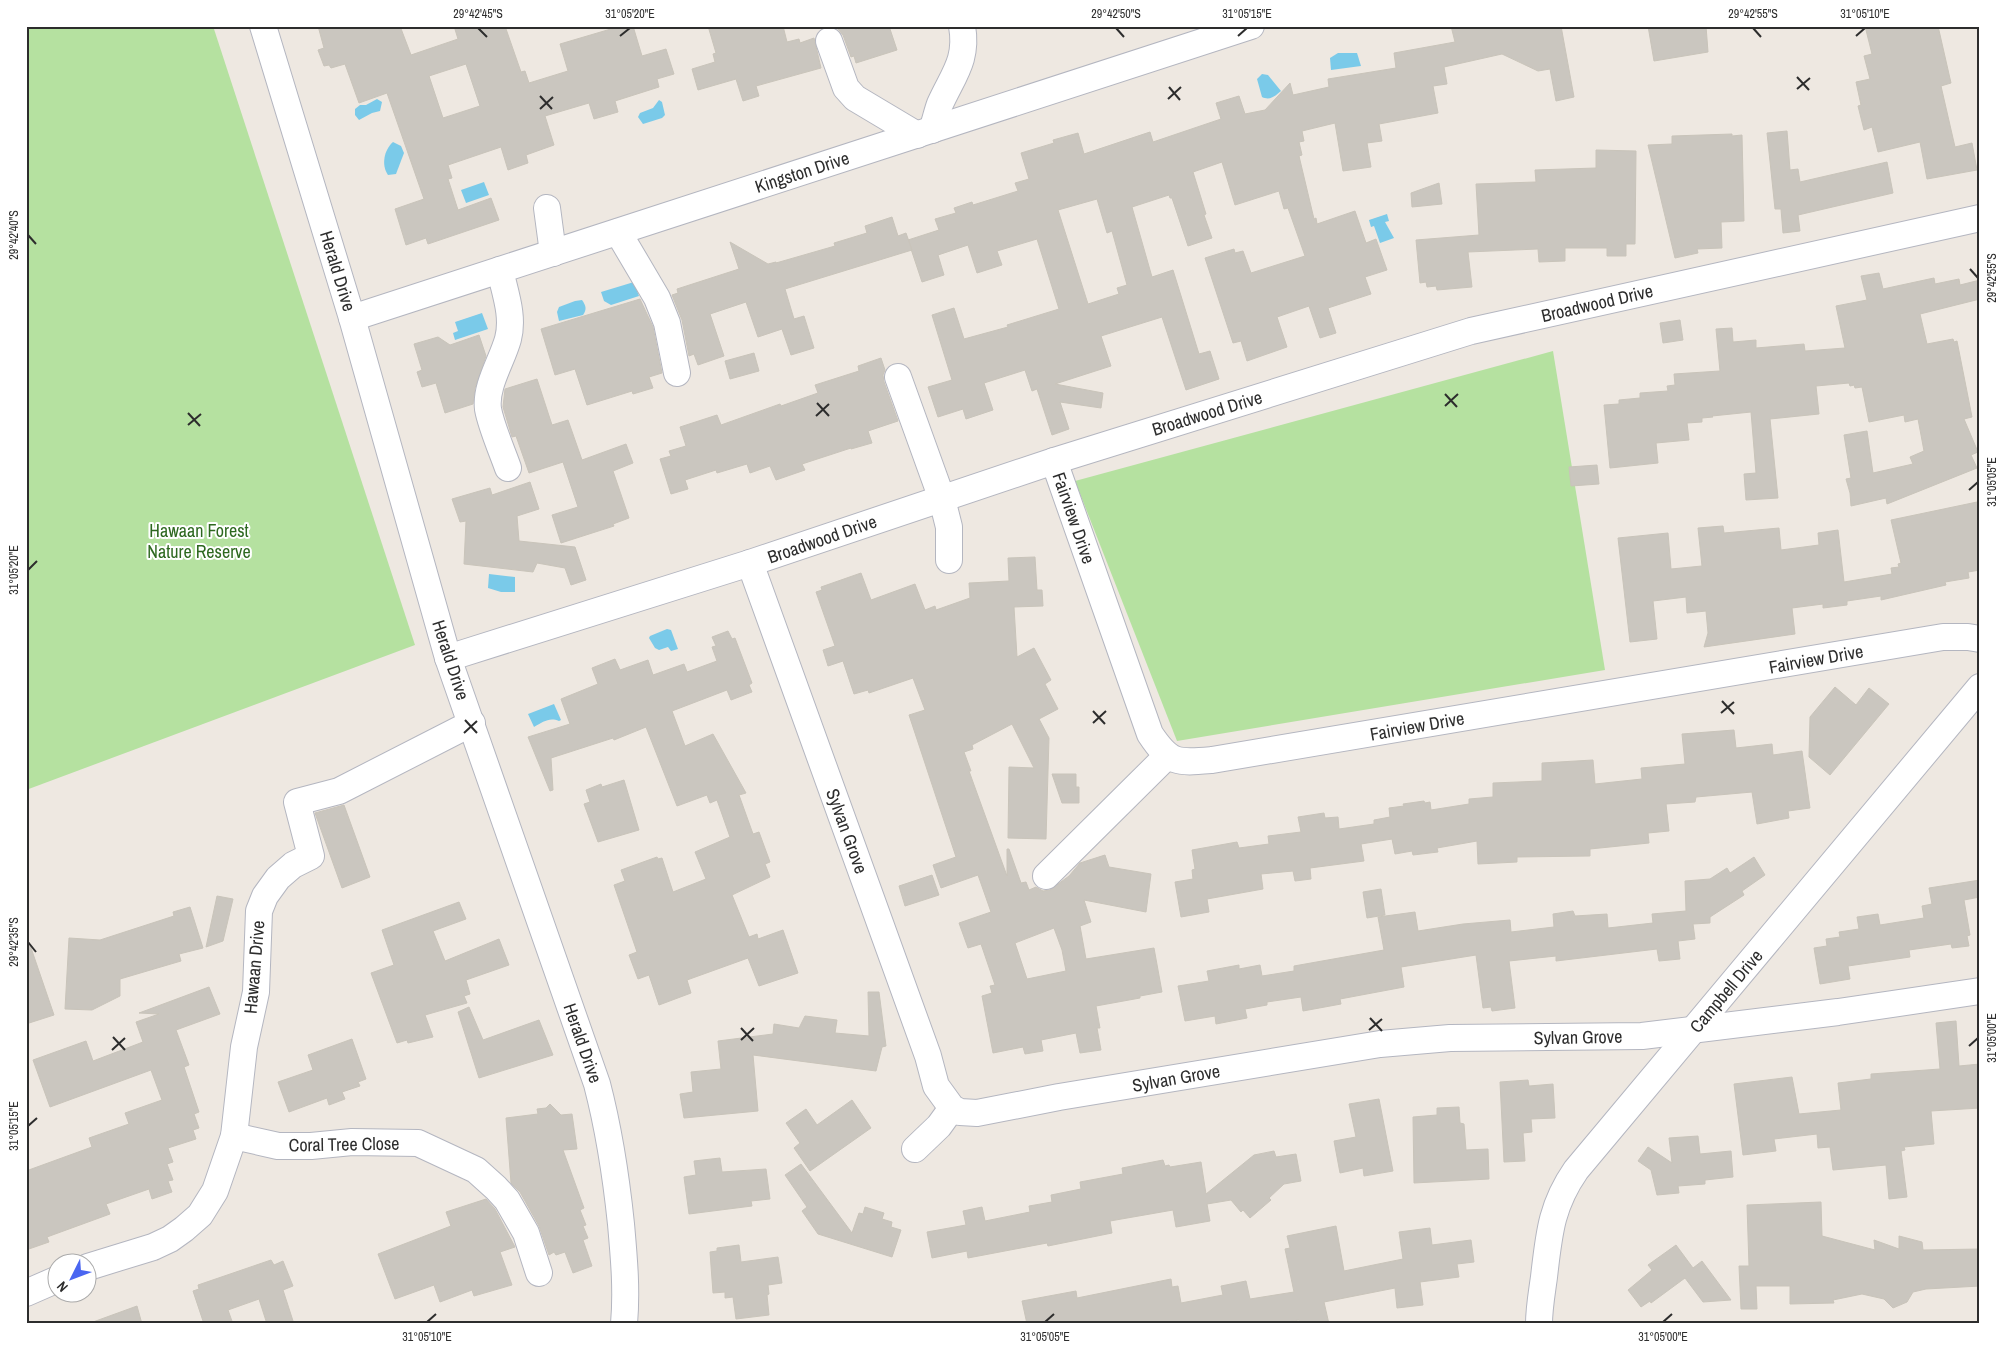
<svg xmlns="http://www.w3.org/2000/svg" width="2006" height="1350" viewBox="0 0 2006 1350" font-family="'Archivo Narrow',sans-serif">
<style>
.green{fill:#b5e1a0}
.water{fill:#7acae9}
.building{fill:#cac6bf;stroke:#c9c4ba;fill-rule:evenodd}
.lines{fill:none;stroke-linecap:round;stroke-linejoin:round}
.minor-casing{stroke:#b4b6c0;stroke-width:28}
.minor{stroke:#fff;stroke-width:26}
.ticks{fill:none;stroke:#2d2d2d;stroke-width:2}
.labels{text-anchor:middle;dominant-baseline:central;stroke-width:4;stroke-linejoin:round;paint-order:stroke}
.street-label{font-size:18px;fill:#2d2d2d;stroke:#fff}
.park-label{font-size:18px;fill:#2d681f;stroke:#fff}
.neatline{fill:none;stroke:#2d2d2d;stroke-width:2}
.ticks-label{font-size:12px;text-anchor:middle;fill:#2d2d2d}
</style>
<rect width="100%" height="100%" fill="#eee8e1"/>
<g class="green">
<polygon points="26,26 213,26 415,645 26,790"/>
<polygon points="1553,351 1605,670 1177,741 1075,481"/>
</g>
<g class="water">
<polygon points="1338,53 1357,53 1361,66 1331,70 1330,58"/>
<path d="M1262,74L1268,75L1281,91C1275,96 1270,101 1262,97L1257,79Z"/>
<polygon points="377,99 382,102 380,111 372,113 359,120 355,115 355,109 360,105 366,105"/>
<polygon points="659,100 662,102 665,115 662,118 643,124 638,117 640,113 653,108"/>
<path d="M393,142L401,146L404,153L396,174L388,175C381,165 384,150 393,142Z"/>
<polygon points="484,182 489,195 466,203 461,190"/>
<polygon points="1387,214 1389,221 1385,222 1394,238 1380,243 1374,226 1371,227 1369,220"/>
<polygon points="634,282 639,296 611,305 604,301 601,292"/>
<path d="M582,300C586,306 587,309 583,315L559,321L557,312L559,307L575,301Z"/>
<polygon points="482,313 488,329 455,340 453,333 458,331 455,322"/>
<polygon points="489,574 515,577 515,592 501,592 488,588"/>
<polygon points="667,629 671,630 678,649 671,651 668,647 659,650 655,648 649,638 650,636"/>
<path d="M554,704L561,720L559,721C549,717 543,722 534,727L528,714Z"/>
</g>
<g class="building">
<path d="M318,26H400L411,55L458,39L454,26H505L521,72L525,71L529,83L568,71L560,44L621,26H633L642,56L666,49L674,74L657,79L659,87L615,101L618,112L594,119L589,103L545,116L554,145L526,155L528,163L508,170L501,147L448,165L452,178L448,179L458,210L491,198L499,220L428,244L426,238L406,245L395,209L424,199L387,93L359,103L345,64L331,68L329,65L324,66L318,50L324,48ZM466,64L480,106L443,118L429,76Z"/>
<polygon points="708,26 783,26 787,42 799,39 800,43 814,38 821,68 756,86 759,96 743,101 736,79 698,90 692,69 715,62 713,54 716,53"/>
<polygon points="831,26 889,26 897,50 856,63 854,56 851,57 843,35 838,29"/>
<path d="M1451,26H1561L1574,97L1556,101L1550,69L1538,71L1502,54L1444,67L1447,84L1433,86L1438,113L1379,124L1382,141L1367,143L1371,167L1343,171L1335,123L1302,131L1304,141L1299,142L1302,155L1299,156L1314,219L1316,218L1317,224L1355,211L1366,243L1376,239L1387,270L1365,277L1371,294L1328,308L1336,333L1320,338L1309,306L1277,317L1287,347L1247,361L1241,341L1233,343L1205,258L1234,249L1235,253L1243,251L1251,273L1305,256L1288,208L1284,209L1279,191L1235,205L1222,162L1193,172L1206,214L1204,215L1212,238L1188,246L1172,198H1170L1169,195L1132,207L1152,277L1173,270L1199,354L1210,351L1219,379L1186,390L1162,317L1101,336L1111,366L1055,384L1103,393L1101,408L1060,402L1069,429L1052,435L1037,389L1032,391L1025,370L984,383L993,410L966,419L963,409L938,417L928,387L952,380L932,315L954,308L964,339L1008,327L1007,325L1059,309L1037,239L997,251L1002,265L977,273L968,245L938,255L944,275L922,282L908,240L939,230L935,219L956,213L954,208L972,202L973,205L1018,191L1015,183L1029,179L1021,153L1054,143L1053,140L1078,133L1084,154L1150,132L1153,142L1221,119L1216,103L1239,96L1245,114L1265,110L1290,83L1293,95L1329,87L1328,79L1396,68L1394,53L1455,42ZM1097,199L1107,233L1112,231L1127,285L1117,288L1119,294L1088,304L1058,210Z"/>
<polygon points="1648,26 1706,26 1708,52 1654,61"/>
<polygon points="1865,26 1938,26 1951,83 1941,86 1955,147 1972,143 1977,170 1927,179 1920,142 1878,152 1872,127 1864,130 1858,106 1861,105 1856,82 1870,79 1864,56 1872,54"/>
<polygon points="1787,131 1790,170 1798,169 1800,182 1887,162 1893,193 1798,215 1800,231 1783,233 1781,209 1775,209 1767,133"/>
<polygon points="1732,134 1732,136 1742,135 1744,221 1721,222 1722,248 1697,249 1698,253 1675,258 1648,145 1672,144 1672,136"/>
<polygon points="1596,150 1636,151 1635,244 1626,244 1626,256 1607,256 1607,248 1565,248 1565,261 1539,262 1538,249 1468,252 1472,287 1437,290 1436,286 1427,287 1426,282 1420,283 1416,240 1479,235 1476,184 1536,182 1535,170 1596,168"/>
<polygon points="1439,183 1442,204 1412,207 1411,193"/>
<polygon points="892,217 898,236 906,233 912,250 785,289 794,319 804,316 814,348 791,355 782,329 758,337 746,302 710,314 724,356 698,365 694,354 689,356 682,320 672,295 678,293 677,289 739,269 730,242 768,264 776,262 776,263 835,246 834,243 867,233 865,226"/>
<polygon points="1879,273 1883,289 1934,278 1935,284 1959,279 1960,285 1980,280 1980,299 1920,314 1927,344 1953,339 1954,342 1957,341 1972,417 1964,419 1978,452 1971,455 1977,468 1887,504 1886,498 1851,506 1850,493 1846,479 1851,478 1844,435 1867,431 1873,473 1913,464 1910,457 1924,451 1918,419 1905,422 1904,415 1869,422 1862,387 1855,388 1854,385 1850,386 1849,383 1816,386 1819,414 1770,419 1778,498 1746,500 1744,474 1756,473 1751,412 1712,416 1713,417 1702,418 1702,422 1687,423 1689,440 1656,443 1658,463 1610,468 1604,405 1619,404 1619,400 1640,398 1640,393 1668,391 1667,386 1675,385 1674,374 1720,371 1716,329 1732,328 1733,342 1756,340 1756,348 1804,344 1805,351 1845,348 1836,306 1867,300 1861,276"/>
<polygon points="640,299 653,327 662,373 649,377 653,388 633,394 632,391 587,405 575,369 555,375 541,329"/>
<polygon points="1680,320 1683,340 1663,343 1660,323"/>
<polygon points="479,335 486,356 475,388 473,404 445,413 436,383 422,387 417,372 422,370 414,344 438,337 450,345"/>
<polygon points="754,353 759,371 730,379 725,361"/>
<polygon points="881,358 885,370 883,375 884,382 898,421 868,431 872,443 851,449 851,448 802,464 805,470 776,480 770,466 750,473 747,464 717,473 716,470 685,480 688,489 671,494 660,459 671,456 669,451 686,446 680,427 717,415 721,425 780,404 781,406 818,393 815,385 859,371 858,366"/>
<polygon points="537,379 552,425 568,420 582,460 626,444 633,463 613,471 629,518 613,524 614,526 561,543 552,515 578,507 563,462 529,473 516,436 512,437 503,407 505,389"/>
<polygon points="1597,465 1599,484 1571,486 1569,467"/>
<polygon points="530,482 539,509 517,516 519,541 575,547 586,580 571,585 565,568 537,563 533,572 464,564 466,521 460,522 452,499 490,488 492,495"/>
<polygon points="1977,502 1980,515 1980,570 1968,572 1969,578 1945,582 1946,585 1881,600 1881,596 1847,601 1847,605 1823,608 1823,604 1792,608 1795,634 1704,647 1708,633 1706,611 1687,613 1686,597 1653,601 1657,639 1630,642 1618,538 1668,533 1671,569 1702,566 1698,528 1723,526 1724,533 1779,528 1781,550 1819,545 1818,533 1838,530 1844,582 1892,574 1891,568 1899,567 1898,564 1901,563 1891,520"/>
<path d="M1035,557L1037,590H1042L1043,606L1014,607L1017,657L1034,648L1051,680L1045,684L1058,709L1039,719L1049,738L1046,839L1008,838L1009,767L1034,768L1012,724L972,745L973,749L964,752L971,771H969L1007,876V849H1009L1021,883L1026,882L1029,890L1036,887L1043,891L1050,890L1069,876L1080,863L1105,855L1109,867L1151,874L1146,912L1084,900L1091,922L1080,926L1086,959L1154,948L1162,992L1140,996V998L1096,1006L1100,1028H1097L1101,1050L1080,1053L1076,1033L1041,1040L1043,1051L1025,1054L1023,1047L993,1053L982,996L992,993L990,986L995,985L981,944L968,948L959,923L991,912L978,875L941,888L933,865L956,857L909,715L925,710L913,678L869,693L868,690L854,694L843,661L828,666L823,650L835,646L816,592L822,590L821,587L861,573L871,600L915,584L925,610L935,606L936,610L970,598L969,583L1009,581L1008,558ZM1054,928L1062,950L1066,971L1027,979L1015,943Z"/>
<polygon points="728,631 732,639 735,638 752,683 749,685 752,692 731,700 727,690 672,711 685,746 713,734 746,793 739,795 753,834 759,832 770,862 765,864 770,877 732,895 749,937 757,934 758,939 783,930 798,973 759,986 748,958 687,980 691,993 659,1005 649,975 638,979 629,955 637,952 614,885 625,881 621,870 657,857 658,859 662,858 673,892 706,879 695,852 730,837 717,800 710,803 707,795 677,806 646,727 614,740 613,738 551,758 553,790 550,791 528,737 570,724 561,699 598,684 592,668 615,659 620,670 648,660 653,675 684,664 687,672 717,661 712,647 716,646 712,637"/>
<polygon points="1835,687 1856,705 1869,688 1889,704 1830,775 1809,757 1810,717"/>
<polygon points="1734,730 1736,748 1772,744 1773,755 1802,751 1810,808 1788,811 1789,818 1757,824 1752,792 1696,797 1695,802 1666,804 1669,831 1648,833 1649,843 1590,849 1590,856 1517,857 1517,862 1478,864 1477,841 1437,848 1438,852 1413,855 1412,851 1395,854 1392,839 1361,844 1364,861 1310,868 1311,879 1295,881 1293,871 1261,874 1263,889 1207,899 1209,912 1181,917 1175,882 1193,879 1192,870 1195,869 1192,850 1237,842 1239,848 1269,844 1268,836 1301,832 1298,817 1324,813 1325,818 1338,817 1339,829 1374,824 1374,820 1390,817 1389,808 1404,806 1403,804 1424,801 1425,803 1430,802 1431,810 1469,804 1469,799 1493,797 1493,783 1542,781 1542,763 1593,760 1595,784 1642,779 1641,768 1685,764 1682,734"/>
<polygon points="1052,774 1076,774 1076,787 1079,787 1079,803 1062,803"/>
<polygon points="624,780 639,830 598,842 584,804 590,802 586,790 601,784 602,787"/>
<polygon points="344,805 370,877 342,888 315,813"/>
<polygon points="1754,857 1765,875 1742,891 1744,895 1710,917 1710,923 1693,924 1695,939 1678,941 1680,959 1659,961 1657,949 1556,961 1556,956 1509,961 1515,1008 1492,1011 1491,1007 1483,1008 1476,955 1401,967 1404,987 1340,999 1341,1004 1303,1011 1301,997 1267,1002 1267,1005 1245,1009 1247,1018 1216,1024 1215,1016 1185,1021 1178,986 1209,981 1207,971 1239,965 1239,969 1260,965 1262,976 1294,971 1294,966 1384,950 1378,917 1415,912 1418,931 1463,924 1510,920 1511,932 1554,927 1553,914 1573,911 1575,916 1607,914 1608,928 1653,923 1652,914 1686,911 1685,881 1710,879 1727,868 1730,873"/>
<polygon points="932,875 939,895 905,906 899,886"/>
<polygon points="1980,880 1980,897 1964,900 1970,935 1967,936 1969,946 1952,948 1951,944 1909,950 1910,957 1848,966 1850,979 1820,984 1814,948 1827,946 1826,939 1840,937 1839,932 1859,929 1857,917 1878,914 1880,925 1924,918 1922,906 1932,904 1929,888"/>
<polygon points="1381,889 1385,915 1367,918 1363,892"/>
<polygon points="217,896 233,899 223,941 206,947"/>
<polygon points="459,902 466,919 433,931 445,961 499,939 509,965 466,980 470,994 464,996 467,1003 425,1015 433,1037 408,1043 407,1040 397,1043 371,973 394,965 382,930"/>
<polygon points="190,907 203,948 179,954 181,961 120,979 120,996 92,1010 65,1009 69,938 100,940 174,916 173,912"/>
<polygon points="29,942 54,1015 26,1024 26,943"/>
<polygon points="209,987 220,1014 176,1030 189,1065 184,1067 199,1112 194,1114 199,1128 193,1130 196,1139 168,1148 173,1162 167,1164 173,1180 168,1181 172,1192 152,1199 149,1189 106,1204 110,1214 47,1237 49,1242 26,1250 26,1171 92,1147 89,1138 129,1124 125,1113 162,1100 151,1070 50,1107 33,1060 86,1041 93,1061 143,1042 136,1022 159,1014 139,1013"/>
<polygon points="868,992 879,992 886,1046 882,1047 876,1071 753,1055 758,1111 684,1118 680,1094 693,1092 691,1072 721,1069 718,1041 773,1034 774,1024 799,1028 805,1016 837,1020 835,1033 869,1036"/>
<polygon points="469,1007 483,1040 539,1020 553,1055 479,1078 458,1012"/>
<polygon points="1956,1021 1959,1066 1980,1064 1980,1108 1931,1111 1934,1144 1904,1147 1905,1150 1901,1151 1907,1197 1889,1199 1886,1165 1833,1170 1830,1147 1818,1148 1817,1134 1774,1139 1776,1151 1743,1155 1734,1084 1792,1077 1799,1114 1841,1110 1838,1083 1871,1079 1871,1074 1940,1069 1936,1023"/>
<polygon points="352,1039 366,1079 358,1082 360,1086 342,1092 345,1099 329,1105 327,1098 289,1112 278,1082 313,1070 308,1055"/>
<polygon points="1528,1080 1529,1086 1553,1084 1555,1118 1531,1119 1532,1132 1523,1133 1525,1161 1504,1162 1500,1082"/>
<polygon points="1379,1099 1393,1171 1364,1176 1363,1168 1340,1173 1334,1141 1356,1137 1349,1104"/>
<polygon points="852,1100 871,1128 810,1171 794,1148 800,1143 786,1123 806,1109 817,1125"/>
<polygon points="550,1104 561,1115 572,1114 577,1149 563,1150 584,1208 580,1210 586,1225 583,1226 588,1238 583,1240 592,1266 573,1273 565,1252 556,1255 554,1252 549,1255 539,1226 520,1192 511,1183 506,1118 538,1114 537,1109 546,1108"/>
<polygon points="1459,1107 1460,1123 1464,1124 1466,1150 1488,1149 1489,1179 1414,1183 1413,1117 1437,1115 1437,1108"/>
<polygon points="1698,1136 1700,1154 1731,1151 1733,1177 1705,1180 1705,1184 1678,1186 1679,1193 1657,1195 1651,1170 1638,1161 1648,1147 1672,1163 1669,1138"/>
<polygon points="1274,1151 1276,1157 1296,1154 1301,1181 1284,1184 1269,1198 1271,1200 1250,1218 1243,1210 1241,1212 1231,1200 1207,1204 1210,1221 1176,1227 1173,1210 1110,1221 1112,1233 1048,1246 1047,1243 968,1258 967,1251 932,1258 927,1232 966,1225 963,1211 982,1207 985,1221 1030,1212 1029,1206 1052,1202 1051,1195 1081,1189 1080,1182 1123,1174 1122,1168 1163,1160 1165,1166 1169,1165 1170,1167 1201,1162 1206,1194 1254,1155"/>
<polygon points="720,1158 722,1172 766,1169 770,1199 751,1201 752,1206 689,1214 684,1177 696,1175 694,1161"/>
<polygon points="801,1164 852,1233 859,1213 863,1214 865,1207 884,1213 882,1219 892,1222 891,1227 901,1230 892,1257 818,1234 802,1211 807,1207 785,1175"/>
<polygon points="486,1199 495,1209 515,1247 500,1252 512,1285 474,1296 472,1290 440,1302 434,1285 395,1299 378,1254 451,1226 446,1212"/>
<polygon points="1821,1202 1822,1236 1875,1250 1874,1240 1899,1249 1899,1236 1922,1242 1923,1250 1980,1249 1980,1286 1926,1289 1913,1292 1907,1302 1893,1308 1884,1299 1862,1294 1833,1300 1834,1303 1790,1304 1790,1286 1756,1286 1757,1309 1741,1309 1739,1266 1749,1266 1747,1205"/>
<polygon points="1336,1226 1344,1271 1403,1259 1399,1232 1430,1228 1432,1245 1471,1240 1474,1262 1457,1264 1459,1277 1420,1282 1423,1305 1397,1308 1395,1288 1324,1302 1329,1324 1300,1324 1299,1320 1278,1324 1027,1324 1022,1301 1076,1291 1077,1298 1171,1279 1172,1287 1178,1286 1181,1303 1223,1295 1221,1286 1246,1281 1250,1299 1294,1292 1285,1249 1290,1248 1287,1236"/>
<polygon points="739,1245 741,1262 778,1257 782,1283 768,1285 769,1294 767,1295 769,1315 736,1319 733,1297 725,1298 725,1292 713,1293 710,1252 717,1251 717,1248"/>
<polygon points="1676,1245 1693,1268 1702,1261 1731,1300 1703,1302 1685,1278 1651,1303 1650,1301 1641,1307 1628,1290 1652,1270 1648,1265"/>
<polygon points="271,1260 274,1265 283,1261 293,1286 283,1290 294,1324 267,1324 259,1299 228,1310 233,1324 204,1324 193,1291 199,1289 198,1285"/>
<polygon points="137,1306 142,1324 94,1324 93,1322"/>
</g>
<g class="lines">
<g class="minor-casing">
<g id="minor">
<path d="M263,26L352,318L448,658L597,1084C609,1130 616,1176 621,1224C624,1258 627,1290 624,1324"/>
<polyline points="829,41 846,88 855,98 917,135"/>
<path d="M932,130C935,122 937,112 940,104C953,75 968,60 962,26"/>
<polyline points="547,208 553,253"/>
<polyline points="618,232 657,298 667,323 677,373"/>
<path d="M500,270C505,293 514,316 508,339C502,361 485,386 488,409C491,426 502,451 508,468"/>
<polyline points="352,318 1251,26"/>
<polyline points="898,377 942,499 949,527 949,560"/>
<path d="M1054,461L1150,734C1170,764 1177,763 1212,760L1943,637H1968L1980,639"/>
<polyline points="750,563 928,1056 936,1086 952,1108 960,1112 977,1113 1059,1097 1380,1044 1450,1038 1642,1036 1838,1012 1980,991"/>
<polyline points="448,658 750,563 1054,461 1471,331 1980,218"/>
<polyline points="1046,876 1167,756"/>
<polyline points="234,1136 278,1146 311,1146 352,1142 418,1143 476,1170 496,1188 507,1200 526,1233 539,1273"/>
<polyline points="915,1149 939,1126 952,1108"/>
<polyline points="88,1267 153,1247 170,1239 184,1229 200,1215 215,1191 234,1136 244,1047 256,992 259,911 265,896 278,878 293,865 311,856 297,802 339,791 472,723"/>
<polyline points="26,1293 58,1279"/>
<path d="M1539,1324C1539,1308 1542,1292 1544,1277C1549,1234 1551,1206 1576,1170L1980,687"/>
</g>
</g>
<use href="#minor" class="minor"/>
</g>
<path class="ticks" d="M478,28L487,37M1116,28L1124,37M1753,28L1761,37M620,36L630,28M1238,36L1247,28M1856,36L1865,28M1797,77L1809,90M1169,87L1180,100M1797,89L1810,78M540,96L552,109M1168,99L1181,87M540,109L553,97M28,235L36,244M1970,269L1978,278M1445,394L1457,407M817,403L829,416M1445,406L1458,394M188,413L200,426M816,416L829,404M188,425L201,414M1969,490L1978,482M28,570L37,561M1722,701L1734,714M1093,711L1105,724M1721,713L1734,702M465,720L477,733M1093,723L1106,711M464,733L477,721M28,942L36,952M1370,1018L1382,1031M741,1028L753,1041M1369,1030L1382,1019M113,1037L125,1050M741,1040L754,1028M1969,1046L1978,1038M112,1050L125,1038M28,1126L37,1118M427,1322L436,1314M1045,1322L1054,1314M1663,1322L1672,1314"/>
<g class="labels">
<g class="street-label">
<text transform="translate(802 172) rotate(-18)">Kingston Drive</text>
<text transform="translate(338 271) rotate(73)">Herald Drive</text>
<text transform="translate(1597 303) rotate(-13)">Broadwood Drive</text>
<text transform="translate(1207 413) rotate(-17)">Broadwood Drive</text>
<text transform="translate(1074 518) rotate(71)">Fairview Drive</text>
<text transform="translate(822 539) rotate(-19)">Broadwood Drive</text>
<text transform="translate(1816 659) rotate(-10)">Fairview Drive</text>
<text transform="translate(451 660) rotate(72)">Herald Drive</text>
<text transform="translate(1417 726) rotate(-10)">Fairview Drive</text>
<text transform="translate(847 831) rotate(70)">Sylvan Grove</text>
<text transform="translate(254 967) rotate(-85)">Hawaan Drive</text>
<text transform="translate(1726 991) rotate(-50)">Campbell Drive</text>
<text transform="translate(1578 1037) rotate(-1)">Sylvan Grove</text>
<text transform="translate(583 1043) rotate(71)">Herald Drive</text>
<text transform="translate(1176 1078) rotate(-10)">Sylvan Grove</text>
<text transform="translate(344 1144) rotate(-1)">Coral Tree Close</text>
</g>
<g class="park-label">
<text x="199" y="530">Hawaan Forest<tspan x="199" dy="21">Nature Reserve</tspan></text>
</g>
</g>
<rect width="2006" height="1350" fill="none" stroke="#ffffff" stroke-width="55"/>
<g transform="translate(72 1278) rotate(228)"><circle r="24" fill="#ffffff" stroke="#ababab"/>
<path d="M0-4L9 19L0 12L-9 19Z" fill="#4a66f1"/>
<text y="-8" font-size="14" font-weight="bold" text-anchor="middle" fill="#2d2d2d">N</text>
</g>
<rect x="28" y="28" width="1950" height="1294" class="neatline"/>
<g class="ticks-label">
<text x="478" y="18">29°42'45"S</text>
<text x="630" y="18">31°05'20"E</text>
<text x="1116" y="18">29°42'50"S</text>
<text x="1247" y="18">31°05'15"E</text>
<text x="1753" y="18">29°42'55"S</text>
<text x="1865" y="18">31°05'10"E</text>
<text transform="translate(14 235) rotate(-90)" y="4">29°42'40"S</text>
<text transform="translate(1992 278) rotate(-90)" y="4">29°42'55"S</text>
<text transform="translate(1992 482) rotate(-90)" y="4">31°05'05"E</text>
<text transform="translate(14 570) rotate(-90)" y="4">31°05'20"E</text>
<text transform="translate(14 942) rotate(-90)" y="4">29°42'35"S</text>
<text transform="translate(1992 1038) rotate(-90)" y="4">31°05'00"E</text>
<text transform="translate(14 1126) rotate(-90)" y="4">31°05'15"E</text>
<text x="427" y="1341">31°05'10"E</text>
<text x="1045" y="1341">31°05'05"E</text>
<text x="1663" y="1341">31°05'00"E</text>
</g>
</svg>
